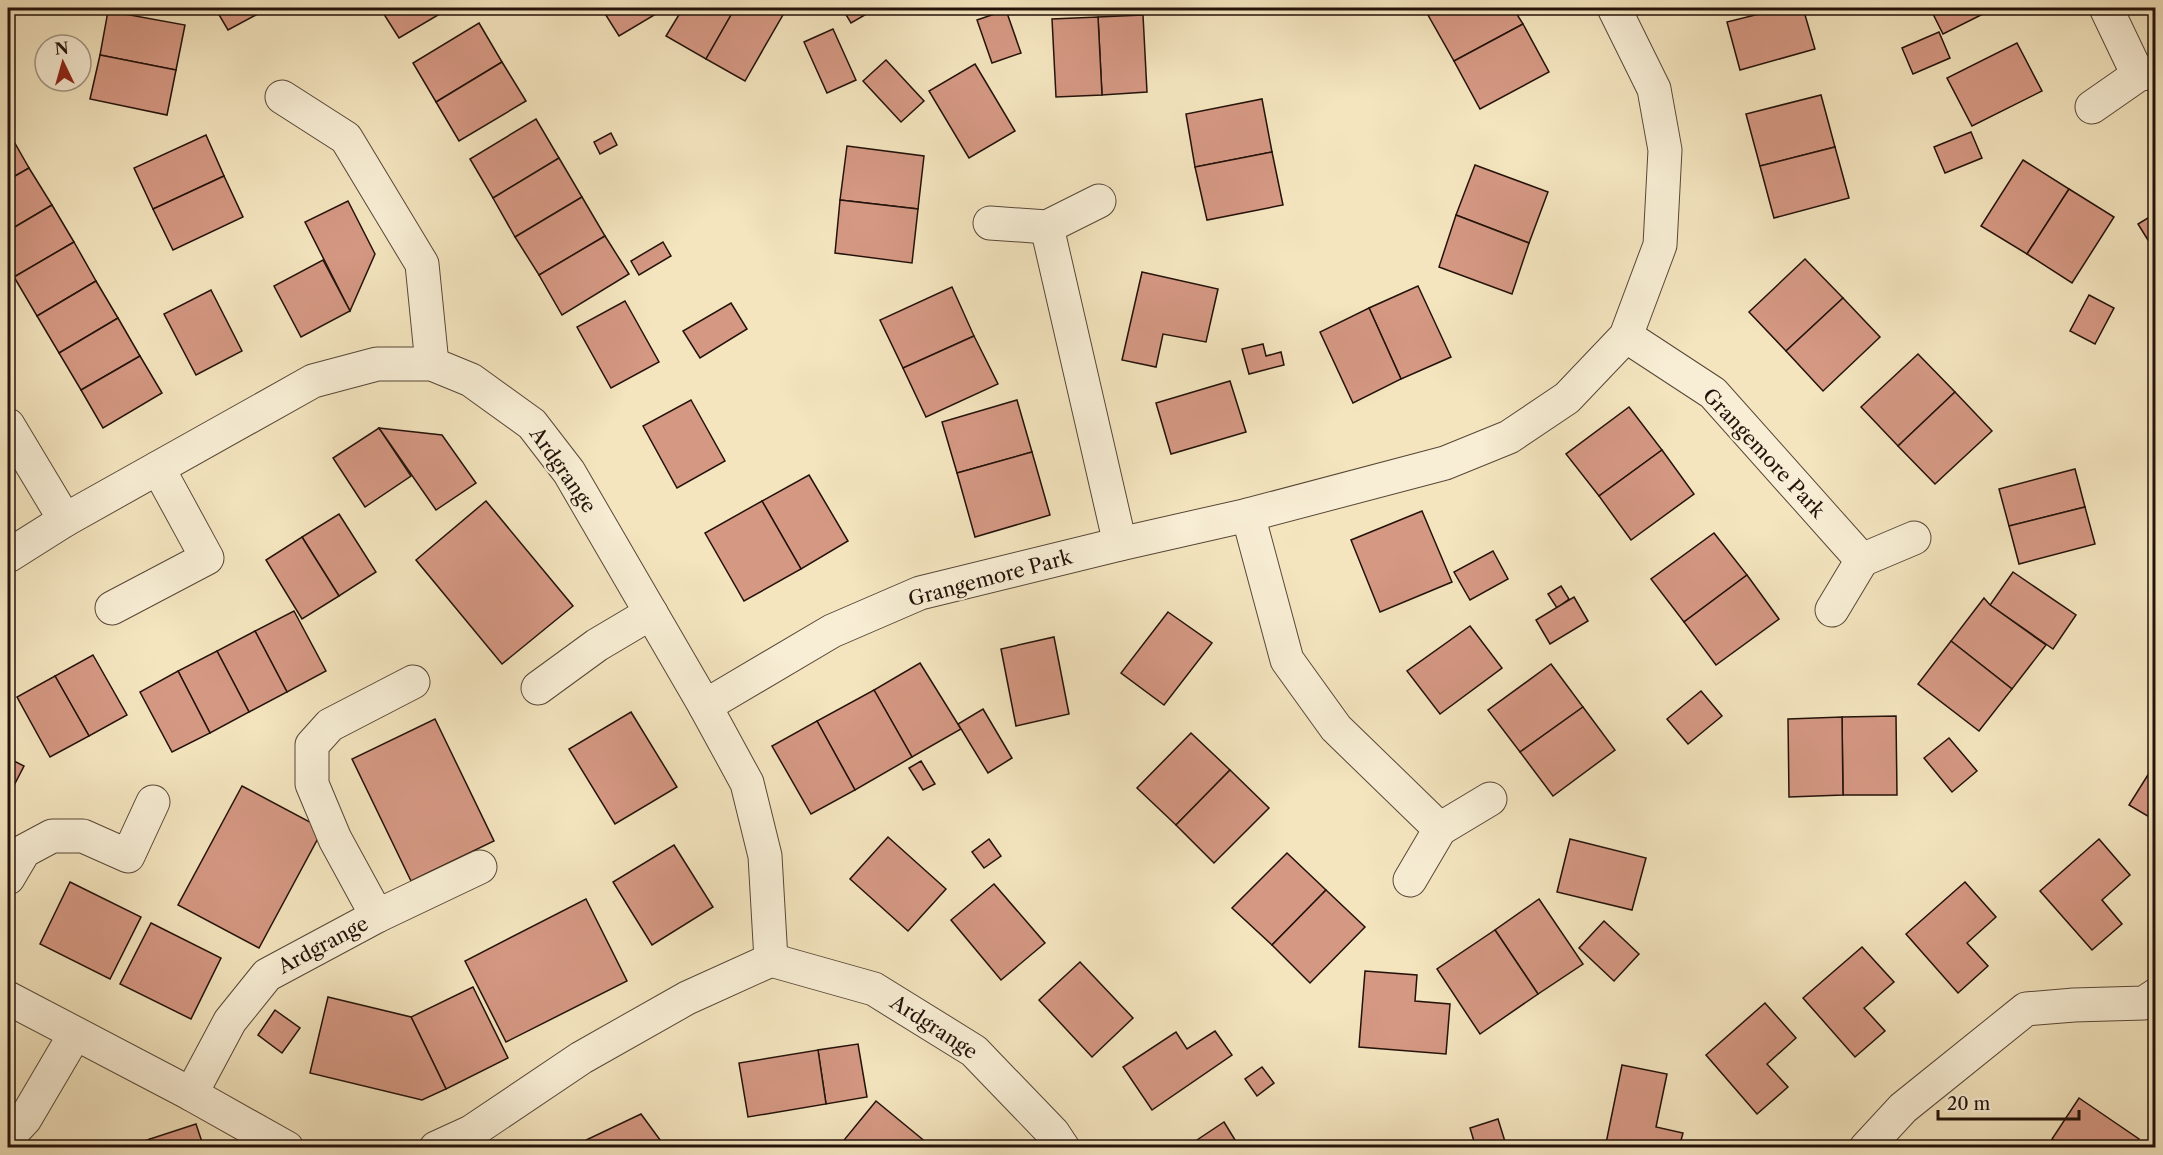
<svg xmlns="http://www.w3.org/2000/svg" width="2163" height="1155" viewBox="0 0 2163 1155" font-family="'Libre Caslon Text',serif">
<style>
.building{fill:#d59883;stroke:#23120a;stroke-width:1.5}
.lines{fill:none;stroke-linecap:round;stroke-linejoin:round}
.street-casing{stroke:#574737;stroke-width:35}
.street{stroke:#f8eed5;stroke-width:33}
.labels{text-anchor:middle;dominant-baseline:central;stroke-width:4.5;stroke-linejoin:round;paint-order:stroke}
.street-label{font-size:20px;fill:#23120a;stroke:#f8eed5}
</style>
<rect width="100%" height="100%" fill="#f4e5bf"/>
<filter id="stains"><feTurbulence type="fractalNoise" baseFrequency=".00333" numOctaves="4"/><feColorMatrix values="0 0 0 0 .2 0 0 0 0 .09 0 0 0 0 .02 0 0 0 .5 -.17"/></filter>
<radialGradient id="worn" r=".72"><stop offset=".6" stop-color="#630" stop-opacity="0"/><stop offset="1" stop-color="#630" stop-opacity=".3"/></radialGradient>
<g class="building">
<polygon points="215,8 269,8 228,30"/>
<polygon points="380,8 450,8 399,38"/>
<polygon points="605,8 666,8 619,36 602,9"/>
<polygon points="683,8 735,8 706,59 666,36"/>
<polygon points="735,8 773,8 784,13 745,81 706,59"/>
<polygon points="842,8 877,8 851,23"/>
<polygon points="1441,8 1513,8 1523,24 1454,61 1428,15"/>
<polygon points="1783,8 1803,8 1815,49 1740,70 1727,22"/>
<polygon points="1930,8 1995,8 1943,34"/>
<polygon points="1006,10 1021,53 992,63 977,20"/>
<polygon points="108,11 185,25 176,70 100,55"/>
<polygon points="1143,15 1147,92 1102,95 1098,17"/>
<polygon points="1098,17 1102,95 1056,97 1052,19"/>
<polygon points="479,23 502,62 436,102 413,63"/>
<polygon points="1523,24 1549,72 1480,109 1454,61"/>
<polygon points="833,29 856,80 827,93 804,42"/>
<polygon points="1939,32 1950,58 1913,74 1902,48"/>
<polygon points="2017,43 2042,91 1972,126 1947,78"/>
<polygon points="100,55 176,70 167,115 90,99"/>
<polygon points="886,60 924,101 901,122 863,81"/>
<polygon points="502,62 526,101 459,141 436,102"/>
<polygon points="975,64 1015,131 969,158 929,91"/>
<polygon points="1821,95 1835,147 1760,166 1746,114"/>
<polygon points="1262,99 1272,152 1195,167 1186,114"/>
<polygon points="536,119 559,158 493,198 470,159"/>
<polygon points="8,131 29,168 8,180"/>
<polygon points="1971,132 1982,158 1945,173 1934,147"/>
<polygon points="611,133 617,145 600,154 594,142"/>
<polygon points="206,135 224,176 153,209 134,168"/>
<polygon points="847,146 924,156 918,209 840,200"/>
<polygon points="1835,147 1849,198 1774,218 1760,166"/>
<polygon points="1272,152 1283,205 1207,220 1195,167"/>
<polygon points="559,158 582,197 515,237 493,198"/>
<polygon points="2023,160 2069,189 2027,254 1981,226"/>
<polygon points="1475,165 1548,192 1529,243 1456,215"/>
<polygon points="29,168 52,205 8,231 8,180"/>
<polygon points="224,176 243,217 173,250 153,209"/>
<polygon points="2069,189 2114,217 2072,283 2027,254"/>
<polygon points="582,197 605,236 539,275 515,237"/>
<polygon points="840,200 918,209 912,263 835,253"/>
<polygon points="348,201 375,254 350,311 305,222"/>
<polygon points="52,205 74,242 14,277 8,266 8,231"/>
<polygon points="2156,213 2156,253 2138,224"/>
<polygon points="1456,215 1529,243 1512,294 1439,267"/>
<polygon points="605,236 629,274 562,315 539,275"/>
<polygon points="74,242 96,281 37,316 14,277"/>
<polygon points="663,242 671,256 639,275 631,261"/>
<polygon points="1805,259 1843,298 1786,351 1749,312"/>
<polygon points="323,260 350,311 301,337 274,286"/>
<polygon points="1142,272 1218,289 1206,342 1163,334 1156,367 1122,360"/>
<polygon points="96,281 118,318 59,353 37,316"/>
<polygon points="1418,286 1451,357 1401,379 1369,308"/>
<polygon points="952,287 974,336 903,368 880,320"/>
<polygon points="211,290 242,351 196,375 164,314"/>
<polygon points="2089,295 2114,308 2095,344 2070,331"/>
<polygon points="1843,298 1880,337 1823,391 1786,351"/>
<polygon points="625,301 659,362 611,388 577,327"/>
<polygon points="731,303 747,329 700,358 683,331"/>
<polygon points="1369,308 1401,379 1353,403 1320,332"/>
<polygon points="118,318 140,356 81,390 59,353"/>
<polygon points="974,336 998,384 926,417 903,368"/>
<polygon points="1263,344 1266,356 1281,352 1284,365 1249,374 1242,349"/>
<polygon points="1918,354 1955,392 1898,446 1861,407"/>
<polygon points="140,356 162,393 103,428 81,390"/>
<polygon points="1230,381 1246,432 1171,454 1156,403"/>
<polygon points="1955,392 1992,431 1935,484 1898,446"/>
<polygon points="691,400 725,461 677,488 643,426"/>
<polygon points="1017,400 1032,452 957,473 942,422"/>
<polygon points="1629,407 1662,450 1599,496 1566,454"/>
<polygon points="379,428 411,476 365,507 333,458"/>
<polygon points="379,428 442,435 476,483 436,510"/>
<polygon points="1662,450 1694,494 1631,540 1599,496"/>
<polygon points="1032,452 1050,515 975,537 957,473"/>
<polygon points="2075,469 2085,507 2009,526 1999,489"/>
<polygon points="809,475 848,541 801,569 762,501"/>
<polygon points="486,501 573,606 502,664 416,560"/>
<polygon points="762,501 801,569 744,601 705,533"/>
<polygon points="2085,507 2095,544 2019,564 2009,526"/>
<polygon points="1422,511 1452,582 1380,612 1351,540"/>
<polygon points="339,514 376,572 339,596 302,537"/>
<polygon points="1714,533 1747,575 1684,622 1651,579"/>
<polygon points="302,537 339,596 302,619 266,560"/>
<polygon points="1493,551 1508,579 1470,600 1454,572"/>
<polygon points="2013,572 2076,615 2053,649 1990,605"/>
<polygon points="1747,575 1779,619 1716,665 1684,622"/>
<polygon points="1561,586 1569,599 1557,608 1548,594"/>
<polygon points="1574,597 1588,621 1550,644 1536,620"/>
<polygon points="1984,598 1990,605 2046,645 2012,689 1951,641"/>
<polygon points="294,611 326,671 287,692 255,631"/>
<polygon points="1168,612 1212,643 1164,705 1121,673"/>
<polygon points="1470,626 1502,668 1440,714 1407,671"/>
<polygon points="255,631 287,692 249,712 217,651"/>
<polygon points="1054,637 1069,714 1016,726 1001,649"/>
<polygon points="1951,641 2012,689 1979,731 1918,684"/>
<polygon points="217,651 249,712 210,733 178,671"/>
<polygon points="93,655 127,715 89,736 55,676"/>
<polygon points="920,663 961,729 912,757 874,690"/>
<polygon points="1551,664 1583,707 1520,752 1488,710"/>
<polygon points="178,671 210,733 172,752 140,692"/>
<polygon points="55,676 89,736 50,757 17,697"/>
<polygon points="874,690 912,757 855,790 817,721"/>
<polygon points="1701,691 1722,716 1688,744 1667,719"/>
<polygon points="1583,707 1615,750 1553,796 1520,752"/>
<polygon points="983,709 1012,758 988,773 958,724"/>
<polygon points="631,712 677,787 615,824 569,749"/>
<polygon points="1896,716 1897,795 1843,795 1842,717"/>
<polygon points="1842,717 1843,795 1789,797 1788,719"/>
<polygon points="435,719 494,841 411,881 352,759"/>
<polygon points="817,721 855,790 811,814 772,746"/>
<polygon points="1191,733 1230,770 1176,825 1137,788"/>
<polygon points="1949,738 1977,771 1952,792 1924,758"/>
<polygon points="8,758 24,766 8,797"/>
<polygon points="921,761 935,784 923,790 909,768"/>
<polygon points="2156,762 2156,821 2129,805"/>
<polygon points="1230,770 1269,808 1214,863 1176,825"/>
<polygon points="242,786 323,829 259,948 178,905"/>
<polygon points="888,837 946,889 908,931 850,879"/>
<polygon points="989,839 1001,856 984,868 972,852"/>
<polygon points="1570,839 1646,858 1632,910 1557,892"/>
<polygon points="2099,839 2130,875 2102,900 2122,924 2092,950 2040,891"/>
<polygon points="674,845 713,907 652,945 613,882"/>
<polygon points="1287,853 1326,890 1272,945 1232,908"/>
<polygon points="70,882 141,917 110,979 40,944"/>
<polygon points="1965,882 1996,917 1967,943 1988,966 1958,993 1906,934"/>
<polygon points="994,884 1045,943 1001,980 951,920"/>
<polygon points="1326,890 1365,927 1310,983 1272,945"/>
<polygon points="586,899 627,981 506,1042 465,961"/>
<polygon points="1539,899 1583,964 1538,994 1495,930"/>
<polygon points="1604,921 1639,954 1614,981 1579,948"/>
<polygon points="151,923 221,958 191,1019 120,984"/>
<polygon points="1495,930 1538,994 1480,1034 1437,969"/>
<polygon points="1862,947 1894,982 1864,1008 1885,1031 1855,1057 1803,998"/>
<polygon points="1080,962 1133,1018 1092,1057 1039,1000"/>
<polygon points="1365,971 1417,975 1415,1001 1450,1004 1446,1054 1359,1047"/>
<polygon points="473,987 508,1058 446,1089 411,1017"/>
<polygon points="328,997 411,1017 446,1089 422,1100 310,1073"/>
<polygon points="1765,1003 1796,1038 1767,1064 1788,1087 1757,1114 1706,1055"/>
<polygon points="275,1010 300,1028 282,1053 258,1035"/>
<polygon points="1215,1031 1232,1055 1152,1110 1123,1067 1176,1032 1187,1049"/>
<polygon points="858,1044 867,1097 826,1104 818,1050"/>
<polygon points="818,1050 826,1104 748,1117 739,1063"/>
<polygon points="1622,1065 1667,1074 1656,1127 1683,1133 1679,1148 1605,1148"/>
<polygon points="1262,1067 1274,1083 1257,1096 1245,1079"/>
<polygon points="2079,1098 2139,1139 2134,1148 2066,1148 2052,1139"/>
<polygon points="876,1101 933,1148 844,1148 840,1145"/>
<polygon points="641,1114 666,1148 583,1148 586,1140"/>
<polygon points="1498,1119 1507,1148 1476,1148 1470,1128"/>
<polygon points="1224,1122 1240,1148 1185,1148"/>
<polygon points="196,1124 204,1148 153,1148 150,1139"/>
<polygon points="150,1139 153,1148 124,1148"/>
</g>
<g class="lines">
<g class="street-casing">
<g id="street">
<polyline points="2106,8 2138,75"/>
<polyline points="282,97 346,138 422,264 432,364"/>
<polyline points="2092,107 2138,75 2156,71"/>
<polyline points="990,223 1047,227 1099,201"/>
<polyline points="1047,227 1120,544"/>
<polyline points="1626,336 1713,393 1862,560"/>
<polyline points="8,425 65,520"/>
<polyline points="1248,515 1287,660 1336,728 1440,829"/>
<polyline points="8,556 65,520 313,381 377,364 432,364 471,380 532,424 569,472 705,706 747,783 765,856 771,960 687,998 581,1058 471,1132 436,1148"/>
<polyline points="112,608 207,558 158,468"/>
<polyline points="1832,610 1862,560 1914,538"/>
<polyline points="538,688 597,645 651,613"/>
<polyline points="705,706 832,631 920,593 1120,544 1248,515 1445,463 1509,437 1567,398 1626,336 1660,245 1665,150 1654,89 1614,8"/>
<polyline points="8,878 24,851 52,836 83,836 128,856 153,802"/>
<polyline points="1410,880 1440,829 1490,799"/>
<polyline points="377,916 335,839 312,784 312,745 330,725 413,682"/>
<polyline points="771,960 874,989 974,1051 1053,1133 1063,1148"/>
<polyline points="8,998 191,1094 287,1148"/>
<polyline points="191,1094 230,1021 267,975 377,916 480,867"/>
<polyline points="8,1137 25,1119 75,1034"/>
<polyline points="1866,1148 1903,1108 2026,1009 2074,1005 2144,1003 2156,995"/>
</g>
</g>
<use href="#street" class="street"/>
</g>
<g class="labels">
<g class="street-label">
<text transform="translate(1764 453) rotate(47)">Grangemore Park</text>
<text transform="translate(563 470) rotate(55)">Ardgrange</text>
<text transform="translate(990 578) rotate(-15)">Grangemore Park</text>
<text transform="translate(323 945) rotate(-28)">Ardgrange</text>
<text transform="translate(934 1027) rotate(33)">Ardgrange</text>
</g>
</g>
<rect width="2163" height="1155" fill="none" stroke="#f4e5bf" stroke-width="30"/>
<rect x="9" y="9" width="2145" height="1137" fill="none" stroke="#23120a" stroke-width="3"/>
<rect x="15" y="15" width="2133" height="1125" fill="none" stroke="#23120a" stroke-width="1.5"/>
<g transform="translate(63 63) rotate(355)"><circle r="28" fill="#f8eed5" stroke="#a39684" stroke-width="1.5"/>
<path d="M0-4.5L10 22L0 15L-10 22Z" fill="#8f2418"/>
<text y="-9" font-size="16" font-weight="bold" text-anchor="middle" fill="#23120a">N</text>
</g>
<path d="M1938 1110v9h141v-9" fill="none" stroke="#23120a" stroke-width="3"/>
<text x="1947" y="1110" font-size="18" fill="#23120a" stroke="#f8eed5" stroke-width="4.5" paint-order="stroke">20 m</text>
<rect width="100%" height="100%" filter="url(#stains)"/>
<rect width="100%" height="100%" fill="url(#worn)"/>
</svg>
